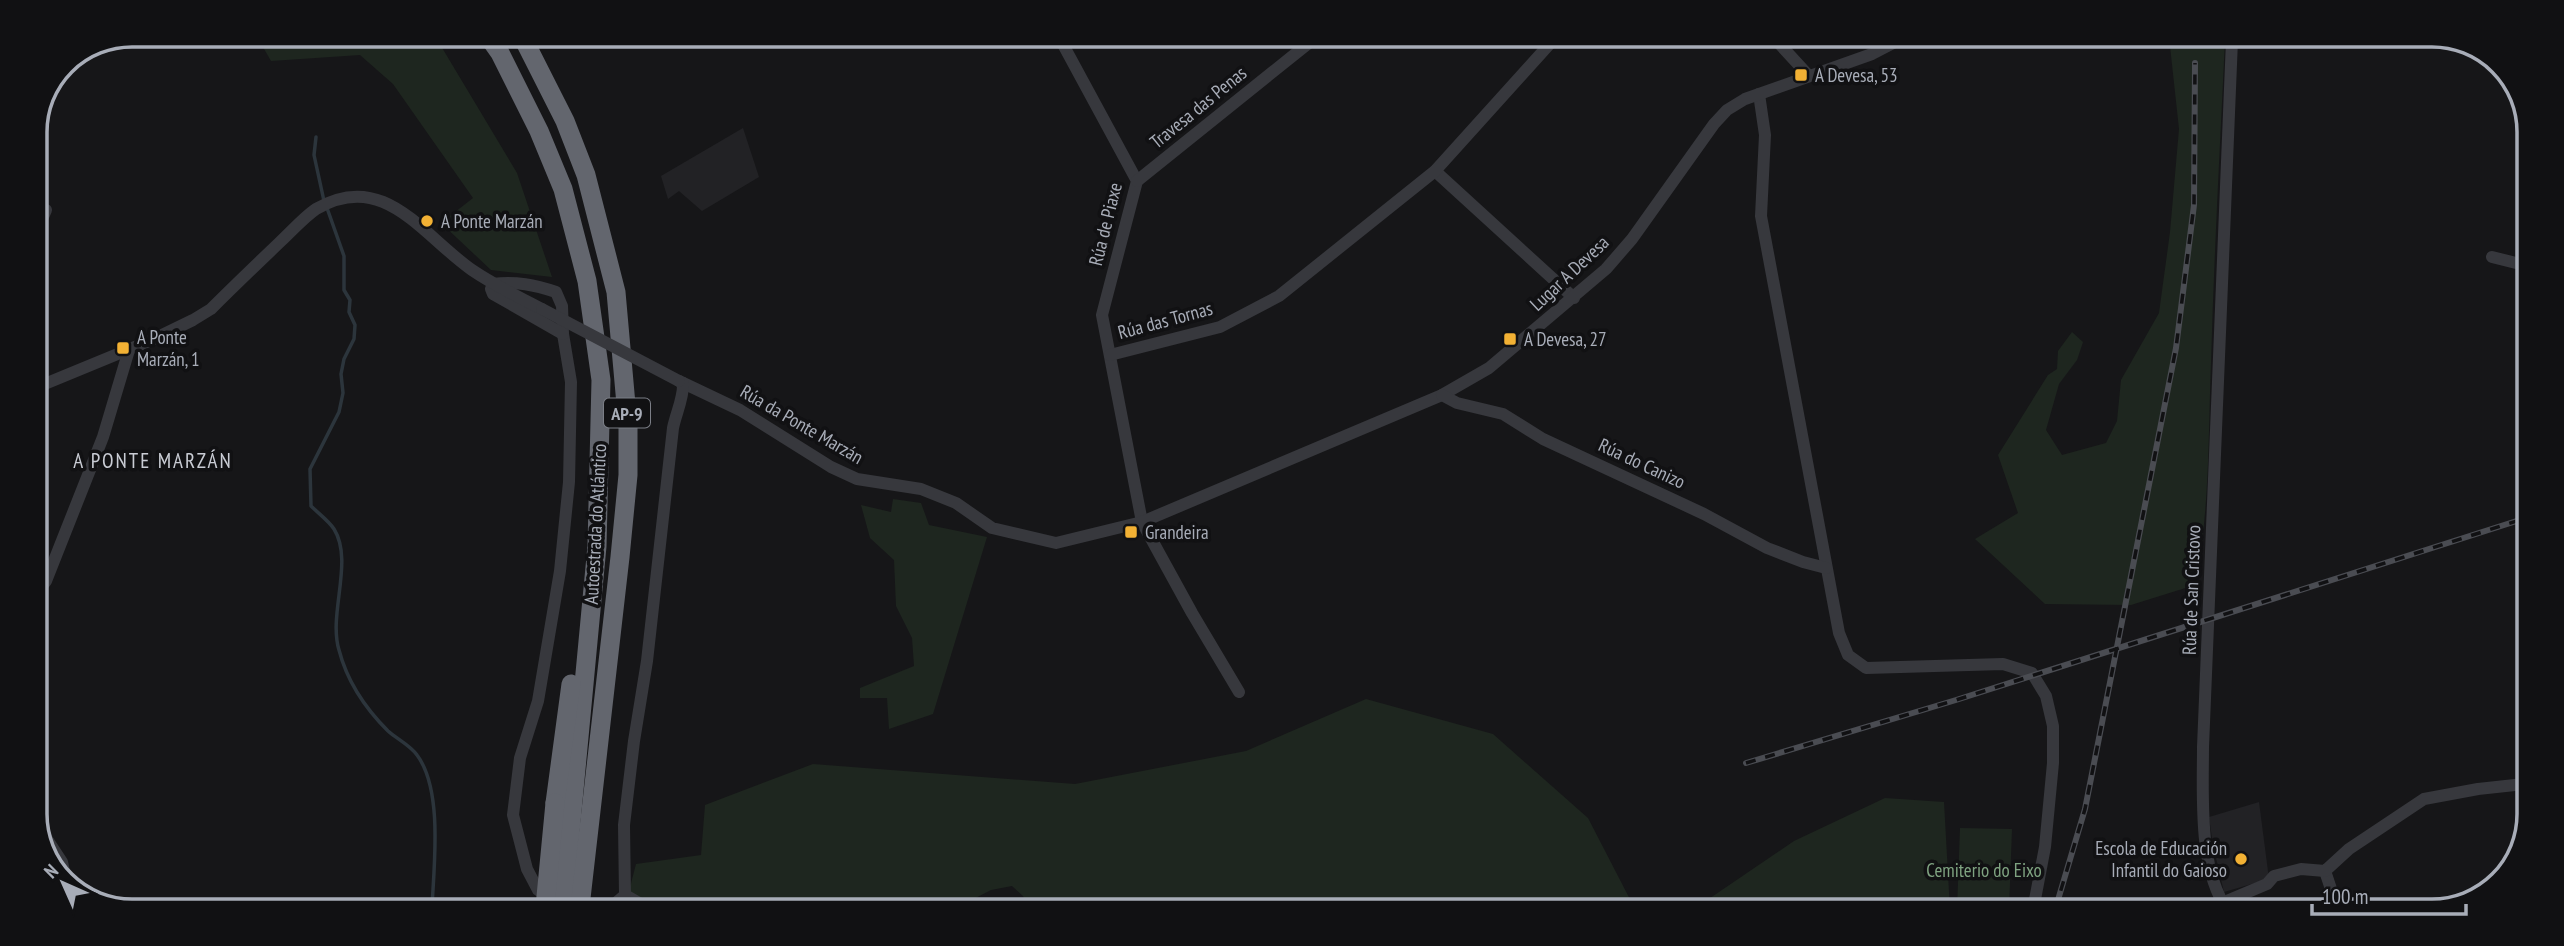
<svg xmlns="http://www.w3.org/2000/svg" width="2564" height="946" viewBox="0 0 2564 946" font-family="'PT Sans Narrow',sans-serif">
<style>
.built{fill:#222225}
.green{fill:#1e261f}
.lines{fill:none;stroke-linecap:round;stroke-linejoin:round}
.stream{stroke:#2c353c;stroke-width:3.5}
.minor{stroke:#37383d;stroke-width:12}
.highway{stroke:#63666e;stroke-width:19}
.rail-casing{stroke:#4a4c52;stroke-width:6}
.rail{stroke:#111113;stroke-width:3.5;stroke-dasharray:10;stroke-linecap:butt}
.minor-bridge{stroke:#37383d;stroke-width:12}
.highway-bridge{stroke:#63666e;stroke-width:19}
.poi-dot{fill:#f2b134;stroke:#111113;stroke-width:2.5}
.labels{text-anchor:middle;dominant-baseline:central;stroke-width:7;stroke-linejoin:round;paint-order:stroke}
.shield{fill:#111113;stroke:#7b7e86;stroke-width:2}
.shield-label{font-size:18px;font-weight:bold;fill:#a8adb8}
.poi-label{font-size:19px;fill:#a8adb8;stroke:#111113;text-anchor:start}
.street-label{font-size:19px;fill:#a8adb8;stroke:#111113}
.park-label{font-size:19px;fill:#7fa381;stroke:#111113}
.neighbourhood-label{font-size:21px;letter-spacing:2px;fill:#c9ccd4;stroke:#111113}
.rim{fill:none;stroke:#a8adb8;stroke-width:3.5}
</style>
<rect width="100%" height="100%" fill="#161618"/>
<g class="built">
<polygon points="743,128 759,177 702,211 679,191 668,199 661,176"/>
<polygon points="2259,802 2269,879 2224,892 2213,845 2209,817"/>
</g>
<g class="green">
<polygon points="256,35 435,36 517,173 552,277 491,270 441,223 473,198 393,84 360,55 271,61"/>
<path d="M2179,39L2225,40C2220,147 2214,255 2211,363C2208,438 2210,512 2195,585L2131,605L2045,604L1975,539L2018,513L1998,455L2048,375L2057,369L2058,351L2072,332L2083,342L2077,360L2059,384L2046,430L2062,455L2106,443L2117,421L2121,380L2159,313L2170,232L2179,129L2170,46Z"/>
<polygon points="893,499 921,503 929,525 987,537 933,714 889,729 887,698 860,698 860,688 914,666 912,638 896,606 894,560 870,538 861,505 891,512"/>
<polygon points="1366,699 1493,734 1588,818 1635,909 1029,908 1023,896 1012,886 991,890 956,908 625,907 636,864 701,855 705,805 813,764 1075,784 1246,751"/>
<polygon points="1885,798 1944,802 1950,910 1694,909 1794,841"/>
<polygon points="1960,828 2012,829 2009,910 1957,910"/>
</g>
<g class="lines">
<g class="stream">
<polyline points="316,137 314,155 324,201"/>
<path d="M327,208L344,256V290L350,300L349,312L355,325L354,339L344,359L341,374L343,393L339,412L310,469L311,506C318,513 329,521 334,529C354,561 328,614 339,650C347,681 366,709 388,731C397,739 410,745 417,755C443,790 434,865 432,907"/>
</g>
<g class="minor">
<polyline points="1059,37 1137,181 1102,315 1142,522 1192,613 1239,692"/>
<polyline points="1775,39 1809,76"/>
<polyline points="1759,94 1765,135 1761,216 1839,633 1848,655 1866,668 2003,664 2032,673 2046,696 2053,726 2053,763 2045,847 2033,910"/>
<polyline points="1435,171 1574,298"/>
<polyline points="1137,181 1315,38"/>
<polyline points="35,235 46,210"/>
<polyline points="2492,257 2528,266"/>
<path d="M493,284C516,281 535,285 556,292L562,306L563,334L571,382L569,482L560,571L538,701L520,758L513,815L527,869L538,890L549,898"/>
<polyline points="493,284 491,289 493,294 563,334"/>
<polyline points="1110,355 1220,327 1279,296 1435,171 1555,38"/>
<polyline points="679,381 740,410 831,467 857,479 921,489 956,503 992,528 1056,543 1142,522 1442,395 1489,368 1606,269 1632,239 1714,124 1727,110 1745,99 1872,54 1901,39"/>
<path d="M35,388L154,339L193,320L211,309C234,286 257,264 280,242C292,231 303,218 316,209C384,169 422,235 472,270C494,285 518,297 542,309"/>
<polyline points="1442,395 1457,403 1503,414 1543,439 1704,514 1767,548 1803,562 1826,568"/>
<polyline points="35,595 46,581 103,437 129,350"/>
<polyline points="37,824 62,862 66,881"/>
<polyline points="2325,871 2331,889 2331,911"/>
<polyline points="625,895 646,907"/>
<path d="M611,907L625,895L624,825L634,741L647,661L673,428C676,413 684,397 683,383"/>
<polyline points="2216,911 2222,903 2267,884 2274,876 2301,869 2325,871 2349,849 2424,799 2478,789 2524,784"/>
<path d="M2228,911C2198,869 2203,796 2203,747L2232,40"/>
</g>
<g class="highway">
<polyline points="488,36 500,53 539,131 563,189 587,281 601,380 597,546 563,907"/>
<polyline points="522,36 565,121 586,175 616,292 628,427 628,475 620,557 580,907"/>
<polyline points="555,803 571,684"/>
</g>
<g class="rail-casing">
<g id="rail">
<polyline points="1746,763 1956,700 2526,518"/>
<polyline points="2055,910 2085,809 2176,348 2194,205 2195,63"/>
</g>
</g>
<use href="#rail" class="rail"/>
<polyline class="minor-bridge" points="542,309 679,381"/>
<polyline class="highway-bridge" points="545,907 555,803"/>
</g>
<g class="poi-dot">
<rect x="1794" y="68" width="14" height="14" rx="3.5"/>
<circle cx="427" cy="221" r="7"/>
<rect x="1503" y="332" width="14" height="14" rx="3.5"/>
<rect x="116" y="341" width="14" height="14" rx="3.5"/>
<rect x="1124" y="525" width="14" height="14" rx="3.5"/>
<circle cx="2241" cy="859" r="7"/>
</g>
<g class="labels">
<rect class="shield" x="604" y="398.5" width="46" height="29" rx="5"/>
<g class="shield-label">
<text x="627" y="413">AP-9</text>
</g>
<g class="poi-label">
<text x="1815" y="75">A Devesa, 53</text>
<text x="441" y="221">A Ponte Marzán</text>
<text x="137" y="337">A Ponte<tspan x="137" dy="22">Marzán, 1</tspan></text>
<text x="1524" y="339">A Devesa, 27</text>
<text x="1145" y="532">Grandeira</text>
<text x="2227" y="848" text-anchor="end">Escola de Educación<tspan x="2227" dy="22">Infantil do Gaioso</tspan></text>
</g>
<g class="street-label">
<text transform="translate(1198 107) rotate(-39)">Travesa das Penas</text>
<text transform="translate(1105 224) rotate(-76)">Rúa de Piaxe</text>
<text transform="translate(1569 273) rotate(-43)">Lugar A Devesa</text>
<text transform="translate(1165 320) rotate(-15)">Rúa das Tornas</text>
<text transform="translate(802 424) rotate(30)">Rúa da Ponte Marzán</text>
<text transform="translate(1642 463) rotate(25)">Rúa do Canizo</text>
<text transform="translate(595 524) rotate(-87)">Autoestrada do Atlántico</text>
<text transform="translate(2191 590) rotate(-88)">Rúa de San Cristovo</text>
</g>
<g class="park-label">
<text x="1984" y="870">Cemiterio do Eixo</text>
</g>
<g class="neighbourhood-label">
<text x="153" y="460">A PONTE MARZÁN</text>
</g>
</g>
<path d="M0 0H2564V946H0ZM132 47H2432A85 85 0 0 1 2517 132V814A85 85 0 0 1 2432 899H132A85 85 0 0 1 47 814V132A85 85 0 0 1 132 47Z" fill="#111113" fill-rule="evenodd"/>
<path class="rim" d="M132 47H2432A85 85 0 0 1 2517 132V814A85 85 0 0 1 2432 899H132A85 85 0 0 1 47 814V132A85 85 0 0 1 132 47Z"/>
<g transform="translate(63 883) rotate(315)" stroke="#111113" stroke-width="5" paint-order="stroke">
<path d="M0-5L12 26L0 18L-12 26Z" fill="#a8adb8"/>
<text y="-10" font-size="19" font-weight="bold" text-anchor="middle" fill="#a8adb8">N</text>
</g>
<path d="M2312 904v10h154v-10" fill="none" stroke="#a8adb8" stroke-width="3.5"/>
<text x="2322" y="904" font-size="21" fill="#a8adb8" stroke="#111113" stroke-width="5" paint-order="stroke">100 m</text>
</svg>
